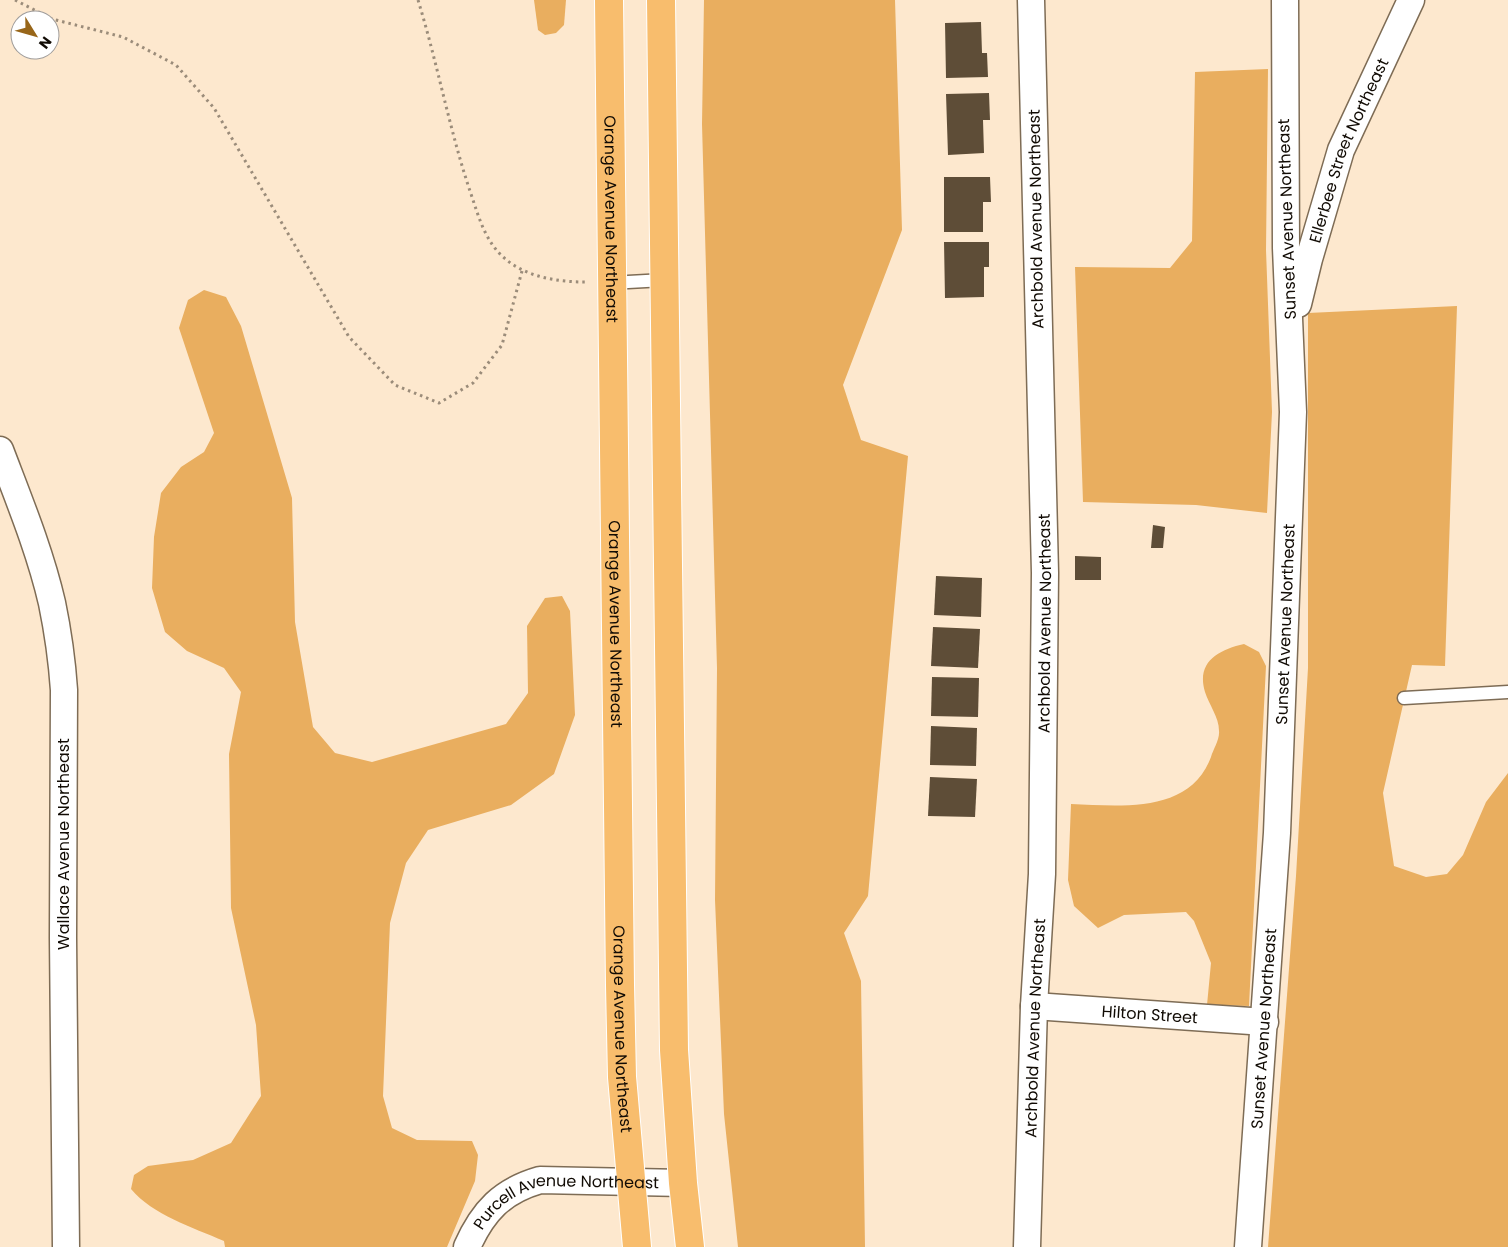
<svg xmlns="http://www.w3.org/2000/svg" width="1508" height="1247" viewBox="0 0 1508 1247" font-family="Poppins,sans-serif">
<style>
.forest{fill:#e9ae5f}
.building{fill:#5e4d37}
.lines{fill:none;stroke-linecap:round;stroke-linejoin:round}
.lane-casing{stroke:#7e6c55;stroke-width:15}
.street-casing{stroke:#7e6c55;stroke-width:29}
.highway-casing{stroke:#fff;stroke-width:30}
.path{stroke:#9b8c7a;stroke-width:3;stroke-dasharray:2.5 4;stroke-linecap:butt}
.lane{stroke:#fff;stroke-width:12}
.street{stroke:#fff;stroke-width:26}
.highway{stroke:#f8bd6d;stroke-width:28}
.labels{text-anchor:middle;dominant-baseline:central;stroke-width:5;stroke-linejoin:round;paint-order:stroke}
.street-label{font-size:16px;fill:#110b04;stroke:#fff}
</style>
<rect width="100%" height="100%" fill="#fde8ce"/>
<g class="forest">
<polygon points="534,0 566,0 564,25 556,33 545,35 538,30"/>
<polygon points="704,0 895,0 902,230 843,385 861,440 908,456 868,896 844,933 861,981 865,1247 738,1247 724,1114 715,900 717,668 702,124"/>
<polygon points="1268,69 1266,250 1272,412 1267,513 1196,505 1083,502 1075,267 1170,268 1192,241 1195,72"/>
<path d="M204,290L226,297L241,326L292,498L295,622L313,727L335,753L372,762L506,724L528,693L527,626L545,598L562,596L570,611L575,715L554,774L511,805L428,830L406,863L390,923L383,1096L392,1128L417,1140L472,1141L478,1155L475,1181L447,1247H225L224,1241C192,1227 153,1215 131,1189L134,1175L148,1166L193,1160L231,1143L261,1096L256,1025L231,908L229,754L241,692L224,668L187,651L165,632L152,588L154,537L161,493L181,467L204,452L214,433L179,328L188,300Z"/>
<polygon points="1457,306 1445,666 1412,665 1383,793 1394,866 1426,877 1447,874 1463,855 1486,802 1508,773 1508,1247 1268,1247 1296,876 1308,668 1308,313"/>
<path d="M1244,644L1259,652L1266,666L1249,1006L1207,1005L1211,963L1194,921L1186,912L1124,915L1098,928L1074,906L1068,880L1071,804C1121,806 1190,814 1211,757C1213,750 1220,739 1219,731C1219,717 1209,705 1205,692C1196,662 1218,650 1244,644Z"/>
</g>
<g class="building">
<polygon points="981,22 982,53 987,53 988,77 946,78 945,23"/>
<polygon points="989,93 990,120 983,120 984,153 948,155 946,94"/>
<polygon points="944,177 990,177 991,202 983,202 983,232 944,232"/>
<polygon points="944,242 989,242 989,267 984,267 984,297 945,298"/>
<polygon points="1153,525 1165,527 1163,548 1151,548"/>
<polygon points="1075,556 1101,557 1101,580 1075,580"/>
<polygon points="936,576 982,578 981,617 934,615"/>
<polygon points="933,627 980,629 978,668 931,666"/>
<polygon points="932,677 979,678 978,717 931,716"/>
<polygon points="931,726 977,728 976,766 930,765"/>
<polygon points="930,777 977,779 975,817 928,816"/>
</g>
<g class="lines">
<g class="lane-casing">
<g id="lane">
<polyline points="610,283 664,280"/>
<polyline points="1404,698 1508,692"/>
</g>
</g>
<g class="street-casing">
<g id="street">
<path id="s1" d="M1298,304L1309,259L1341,150L1411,0"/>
<path d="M0,450C19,500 40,551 52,603C58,632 62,661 64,690L63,938L66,1247"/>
<path id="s2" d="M1034,1006L1265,1022"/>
<path id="s3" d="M467,1247C483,1211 502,1191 540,1180L683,1183"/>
<path id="s4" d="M1027,1247L1034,1006L1042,874L1045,573L1031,0"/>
<path id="s5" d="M1248,1247L1277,833L1293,412L1286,248L1285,0"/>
</g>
</g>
<g class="highway-casing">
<g id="highway">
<path id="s6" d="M609,0L620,985L622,1077L637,1247"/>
<polyline points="661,0 674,1050 683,1183 690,1247"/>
</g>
</g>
<g class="path">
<polyline points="15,0 52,19 123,37 176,65 214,108 349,337 395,385 439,403 473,383 502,345 522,271"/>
<path d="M418,0C438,65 450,133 472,197C479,218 485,239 501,255C522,276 555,282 585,282"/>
</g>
<use href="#lane" class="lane"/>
<use href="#street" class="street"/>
<use href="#highway" class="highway"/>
</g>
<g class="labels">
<g class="street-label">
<text stroke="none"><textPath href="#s1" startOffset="162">Ellerbee Street Northeast</textPath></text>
<text stroke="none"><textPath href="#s6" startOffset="219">Orange Avenue Northeast</textPath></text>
<text transform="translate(1036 219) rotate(-91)">Archbold Avenue Northeast</text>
<text transform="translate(1287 219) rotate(-92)">Sunset Avenue Northeast</text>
<text stroke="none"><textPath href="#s6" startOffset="624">Orange Avenue Northeast</textPath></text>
<text stroke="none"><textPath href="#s4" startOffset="624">Archbold Avenue Northeast</textPath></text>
<text stroke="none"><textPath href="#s5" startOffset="624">Sunset Avenue Northeast</textPath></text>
<text transform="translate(63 844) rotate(-90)">Wallace Avenue Northeast</text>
<text stroke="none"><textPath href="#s2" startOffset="116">Hilton Street</textPath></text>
<text stroke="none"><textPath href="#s4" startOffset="219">Archbold Avenue Northeast</textPath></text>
<text stroke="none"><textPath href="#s5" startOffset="219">Sunset Avenue Northeast</textPath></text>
<text stroke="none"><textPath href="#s6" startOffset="1029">Orange Avenue Northeast</textPath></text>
<text stroke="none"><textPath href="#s3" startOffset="122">Purcell Avenue Northeast</textPath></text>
</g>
</g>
<g transform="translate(35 35) rotate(127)"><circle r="24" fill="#ffffff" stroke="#a09d9b"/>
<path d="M0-4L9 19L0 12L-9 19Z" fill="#986619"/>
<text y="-8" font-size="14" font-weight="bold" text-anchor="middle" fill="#110b04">N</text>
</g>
</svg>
